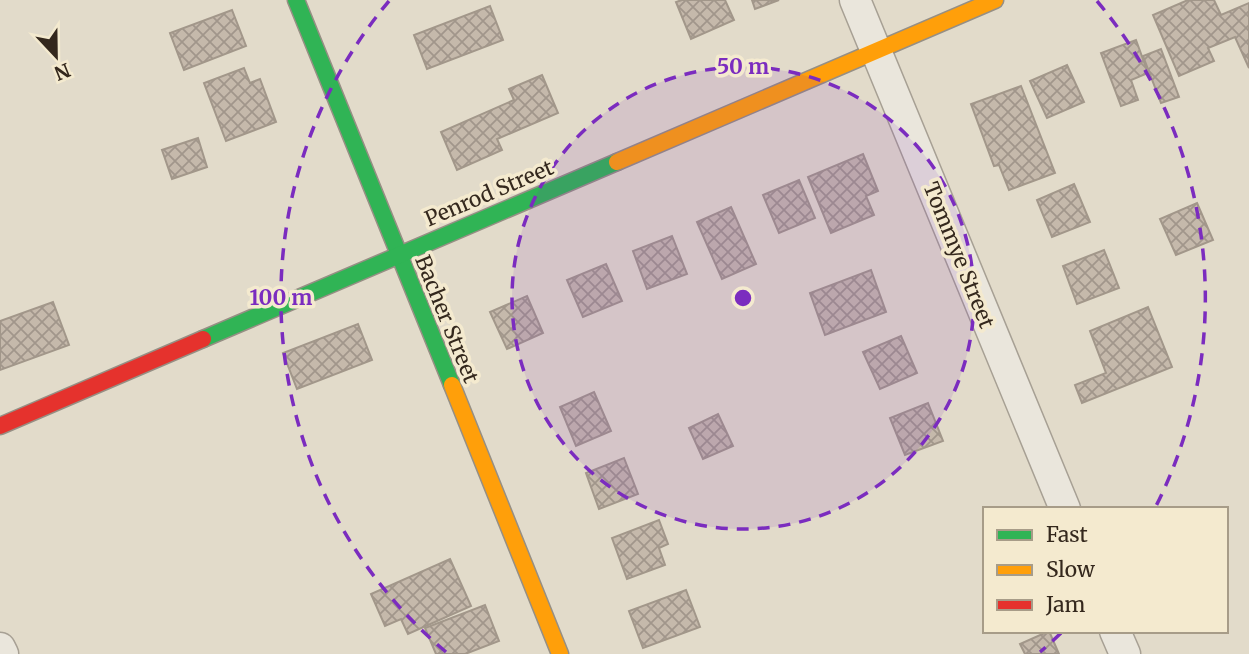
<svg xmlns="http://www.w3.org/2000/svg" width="1249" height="654" viewBox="0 0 1249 654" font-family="Merriweather,serif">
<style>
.building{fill:url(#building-cross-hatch);stroke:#a2978a;stroke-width:2}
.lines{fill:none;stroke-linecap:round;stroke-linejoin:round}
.street-casing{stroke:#a7a094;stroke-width:33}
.fast-casing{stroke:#968f84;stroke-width:19}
.slow-casing{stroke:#968f84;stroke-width:19}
.jam-casing{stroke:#968f84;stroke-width:19}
.street{stroke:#eae6dc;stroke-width:30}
.fast{stroke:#30b455;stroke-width:16}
.slow{stroke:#ff9f0a;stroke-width:16}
.jam{stroke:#e5322d;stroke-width:16}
.ring{fill:none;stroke:#7b2cbf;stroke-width:3.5;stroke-dasharray:12 9}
.labels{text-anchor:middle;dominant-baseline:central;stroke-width:7;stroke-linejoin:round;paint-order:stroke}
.street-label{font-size:21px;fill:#34281d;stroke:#f4eacf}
.centre{fill:#7b2cbf;stroke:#f4eacf;stroke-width:3.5}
.ring-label{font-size:21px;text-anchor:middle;font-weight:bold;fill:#7b2cbf;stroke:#f4eacf;stroke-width:7;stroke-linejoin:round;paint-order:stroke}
</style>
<defs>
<pattern id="building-cross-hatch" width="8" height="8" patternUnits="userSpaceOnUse" patternTransform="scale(1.75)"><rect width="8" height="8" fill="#c5b9ab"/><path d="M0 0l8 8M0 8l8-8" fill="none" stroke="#a1968b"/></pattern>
</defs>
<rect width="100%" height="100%" fill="#e2dbca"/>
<g class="building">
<polygon points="682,0 725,0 734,20 691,39 676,2"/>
<polygon points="752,0 779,0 755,9"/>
<polygon points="1188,0 1214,0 1221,15 1249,3 1249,68 1235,37 1208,48 1214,61 1179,76 1153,15"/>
<polygon points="490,6 503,40 427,69 414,35"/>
<polygon points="232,10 246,46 184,70 170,33"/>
<polygon points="1136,40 1148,73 1131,80 1138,100 1121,106 1101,53"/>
<polygon points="1161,49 1179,97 1161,103 1143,56"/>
<polygon points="1067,65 1084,102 1047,118 1030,81"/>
<polygon points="244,68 250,83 260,79 276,122 226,141 204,83"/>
<polygon points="542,75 558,113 497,139 502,150 457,170 441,132 514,100 509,89"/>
<polygon points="1021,86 1055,173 1009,190 999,165 994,166 971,104"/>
<polygon points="198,138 207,167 172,179 162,150"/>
<polygon points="863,154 878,191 866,196 874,215 831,233 808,177"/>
<polygon points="799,180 815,218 779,233 763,195"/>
<polygon points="1074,184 1090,222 1052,237 1037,200"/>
<polygon points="1197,203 1213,240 1176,255 1160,219"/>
<polygon points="731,207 756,264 722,279 697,222"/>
<polygon points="672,236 687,274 647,289 633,251"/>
<polygon points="1104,250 1119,288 1077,304 1063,266"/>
<polygon points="606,264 622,301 583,317 567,280"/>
<polygon points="871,270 886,312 825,335 810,293"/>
<polygon points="527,296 543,333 507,349 490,312"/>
<polygon points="53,302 69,345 0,370 0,321"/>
<polygon points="1148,307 1172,367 1082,403 1075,385 1106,373 1090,331"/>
<polygon points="358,324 372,360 297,389 283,353"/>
<polygon points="901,336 917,373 880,389 863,352"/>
<polygon points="594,392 611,431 576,446 560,407"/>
<polygon points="928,403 943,441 905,455 890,418"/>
<polygon points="718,414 733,446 703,459 689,428"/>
<polygon points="624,458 638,494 599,509 586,473"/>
<polygon points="659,520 668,544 659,548 665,565 627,579 612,538"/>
<polygon points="450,559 471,606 408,634 401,619 385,626 371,594"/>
<polygon points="686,590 700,627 643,648 629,611"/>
<polygon points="485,605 499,641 465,654 436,654 425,628"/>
<polygon points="1049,631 1059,654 1025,654 1020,644"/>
</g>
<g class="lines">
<g class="street-casing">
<g id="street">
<polyline points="855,0 1065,509"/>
<polyline points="1115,631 1125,654"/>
<polyline points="0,648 3,654"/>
</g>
</g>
<g class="fast-casing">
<g id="fast">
<polyline points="296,0 452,385"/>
<polyline points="203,339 617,162"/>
</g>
</g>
<g class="slow-casing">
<g id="slow">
<polyline points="617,162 995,0"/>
<polyline points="452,385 560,654"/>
</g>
</g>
<g class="jam-casing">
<polyline id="jam" points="0,426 203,339"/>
</g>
<use href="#street" class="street"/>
<use href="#fast" class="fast"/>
<use href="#slow" class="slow"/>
<use href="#jam" class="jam"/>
</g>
<circle cx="743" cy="298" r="231" fill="#7b2cbf" fill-opacity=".12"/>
<g class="ring">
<circle cx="743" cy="298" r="231"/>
<path d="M1061 633A462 462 0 0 1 1040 652M446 652A462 462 0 0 1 389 1M1097 1A462 462 0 0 1 1155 508"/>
</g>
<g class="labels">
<g class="street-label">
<text transform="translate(489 193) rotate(-23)">Penrod Street</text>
<text transform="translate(959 255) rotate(68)">Tommye Street</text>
<text transform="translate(447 319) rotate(68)">Bacher Street</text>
</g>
</g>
<circle cx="743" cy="298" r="10" class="centre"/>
<g class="ring-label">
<text x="743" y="74">50 m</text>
<text x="281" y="305">100 m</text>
</g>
<rect x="983" y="507" width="245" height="126" fill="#f4eacf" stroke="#a79c88" stroke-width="2"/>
<rect x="997" y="530" width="35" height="10" fill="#30b455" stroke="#a79c88" stroke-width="2"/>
<text x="1046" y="542" font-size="21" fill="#34281d">Fast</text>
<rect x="997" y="565" width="35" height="10" fill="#ff9f0a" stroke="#a79c88" stroke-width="2"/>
<text x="1046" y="577" font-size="21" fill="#34281d">Slow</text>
<rect x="997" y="600" width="35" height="10" fill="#e5322d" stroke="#a79c88" stroke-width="2"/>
<text x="1046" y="612" font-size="21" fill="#34281d">Jam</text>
<g transform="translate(56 56) rotate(158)" stroke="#f4eacf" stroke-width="5" paint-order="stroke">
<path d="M0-5L12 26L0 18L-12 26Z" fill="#34281d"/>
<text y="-10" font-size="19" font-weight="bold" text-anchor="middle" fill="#34281d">N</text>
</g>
</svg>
